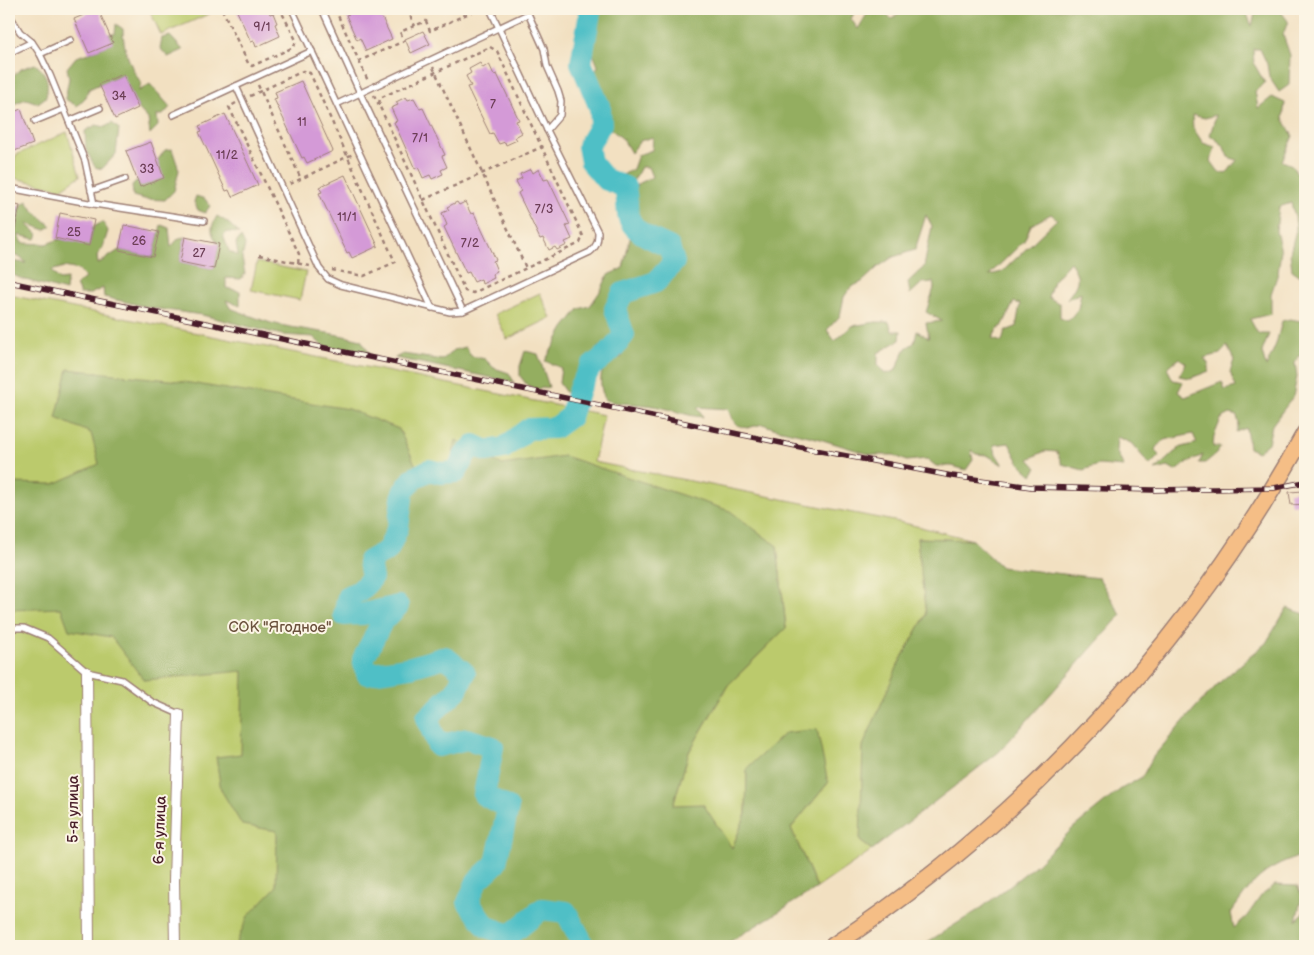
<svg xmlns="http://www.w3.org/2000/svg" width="1314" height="955" viewBox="0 0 1314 955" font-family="'Balsamiq Sans',sans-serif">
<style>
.green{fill:#bbca6c;stroke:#82744c}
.forest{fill:#94ae60;stroke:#6f6646;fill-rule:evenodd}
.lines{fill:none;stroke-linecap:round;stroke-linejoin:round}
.river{stroke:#50bfc6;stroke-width:22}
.building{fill:#d49ad7}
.service-casing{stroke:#9e8076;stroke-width:8}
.minor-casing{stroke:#9e8076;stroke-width:12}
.primary-casing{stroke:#9e8076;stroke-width:19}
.path{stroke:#9e8076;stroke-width:2.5;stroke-dasharray:4 4;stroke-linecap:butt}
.service{stroke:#fff;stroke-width:5}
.minor{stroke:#fff;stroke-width:10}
.primary{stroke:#f5be86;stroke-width:16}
.rail-casing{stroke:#4a1f2b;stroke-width:5.5}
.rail{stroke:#fcf5e5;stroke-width:4;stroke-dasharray:11;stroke-linecap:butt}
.labels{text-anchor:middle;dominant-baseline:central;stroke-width:4;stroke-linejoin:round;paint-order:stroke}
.number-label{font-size:12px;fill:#6c3e56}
.park-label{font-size:15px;fill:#6c523e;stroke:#fcf5e5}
.street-label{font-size:15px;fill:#4a1f2b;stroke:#fcf5e5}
</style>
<rect width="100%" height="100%" fill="#fcf5e5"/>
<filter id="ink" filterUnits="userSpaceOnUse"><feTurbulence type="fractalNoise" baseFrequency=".02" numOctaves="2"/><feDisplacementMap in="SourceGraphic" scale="10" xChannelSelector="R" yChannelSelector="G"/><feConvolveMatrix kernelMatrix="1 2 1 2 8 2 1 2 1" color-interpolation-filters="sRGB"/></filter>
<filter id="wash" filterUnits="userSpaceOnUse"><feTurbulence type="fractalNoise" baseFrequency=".0096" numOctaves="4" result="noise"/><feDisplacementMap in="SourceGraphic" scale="20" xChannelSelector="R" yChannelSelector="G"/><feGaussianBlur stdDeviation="1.12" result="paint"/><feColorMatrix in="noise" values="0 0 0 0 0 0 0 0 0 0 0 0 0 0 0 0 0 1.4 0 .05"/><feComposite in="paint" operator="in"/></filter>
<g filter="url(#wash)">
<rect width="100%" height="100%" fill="#f2e0c1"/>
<g class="green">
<polygon points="149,9 209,9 211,13 161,35"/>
<polygon points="67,132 80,176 61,189 10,177 16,155"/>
<polygon points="257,262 306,272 300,300 251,290"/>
<polygon points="540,293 551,318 507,339 495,314"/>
<polygon points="9,295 604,415 594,462 904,523 973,540 917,538 926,615 899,663 860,841 872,850 817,888 791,828 828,783 747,768 746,814 732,849 673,805 689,752 728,685 786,628 777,546 489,946 9,946"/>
</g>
<g class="forest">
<path d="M599,9H856L851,19L858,29L870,9H883L884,14L892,19L899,13L894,9H1245L1252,26L1256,9H1279L1288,21L1283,35L1290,55L1289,85L1279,92L1269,77L1267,64L1260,49H1253L1254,64L1265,83L1255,91L1258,108L1272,97L1285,103L1283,118L1293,136L1282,161L1290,164L1297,173L1305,166V278L1302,277L1292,270L1290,253L1296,230L1295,217L1291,203L1279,207L1276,231L1281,251L1278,273L1271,294V314L1250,319L1258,334H1269L1262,352L1266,367L1276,344L1282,321L1290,319L1301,321L1305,332V356H1299L1295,363L1297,376L1293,397L1272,425L1268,443L1258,452L1249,448L1246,428L1236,432L1239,424L1237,416L1230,414L1221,419L1214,436L1213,447H1221L1216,454L1205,463H1199L1203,455L1190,461L1175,471L1168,467L1155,470L1179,448L1197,443L1193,434L1164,440L1155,449L1159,456L1150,465L1131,443L1117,437L1116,451L1124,467L1099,465L1083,470L1062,464L1057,452L1045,451L1029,459L1037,468L1032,475L1020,464L1009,443L994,445L996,454L1003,465L987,455L976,454L971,450L973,460L966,470L952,466H936L927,459L906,461L894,455H872L813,437L773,428L763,424L747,428L737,425L732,419L728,409L697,407L703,417C685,416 670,408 653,406C636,403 621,405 605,400C600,388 597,371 610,362C613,360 618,358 622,357V346L612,343L598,347L592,359L595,377L577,382L587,390L579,397L566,393L559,383L561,368L545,361L564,328L579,309L590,306L601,290L608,275L623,268L634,222L633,204L636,185L652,177L648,167H641L634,180L616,179L633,169L638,155L652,150L653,137L640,141L631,153L623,139L607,126L606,109L594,99L596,90L591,79L598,66L590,46ZM1192,115L1205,118L1216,115L1210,135L1223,145L1228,157L1237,160L1226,174L1219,172L1211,161L1215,147L1203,143L1193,128ZM1051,214L1057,219L1002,272L989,275L1024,241L1031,225ZM926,215L932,226L924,267L908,282L910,294L922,283L933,282L934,288L926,312L942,321L926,323L929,338L917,331L914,343L906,348L895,371L885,374L878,365V353L900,340L901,331H892L889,322H876L852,326L835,341L827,330L840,316L844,297L851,287L862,282L878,267L893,257L915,250ZM1070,262C1082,279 1078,283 1067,299L1081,293L1078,309L1068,321L1060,318V304L1048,297L1053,281ZM1014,302L1020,304L1016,327L1005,331L1002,342L992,339L997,330L1003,325ZM1227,346L1234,360L1230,372L1236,387L1225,390L1222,382L1185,397L1178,392L1183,382L1173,380L1167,368L1179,358L1186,363L1179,376L1191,378L1209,371V365L1204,358L1220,354Z"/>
<path d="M116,24L123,29C123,49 130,66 141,83L139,91L150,84L170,107L163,115H157L158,126L150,134L148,119L138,108L122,74L89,89L85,98L77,106L65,99L69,78L67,68L76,57L89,53L112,43L109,34H115Z"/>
<polygon points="170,36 183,50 168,57 160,48 162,38"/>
<path d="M35,64C48,74 49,82 46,97L38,103L26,99L9,106V79L21,69Z"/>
<polygon points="112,123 119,129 116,154 102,169 95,167 86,150 85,131 96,125 105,127"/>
<polygon points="172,149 179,170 174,191 165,200 144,199 133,196 132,185 157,161 165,150"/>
<polygon points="196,196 205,199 210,206 205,213 198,210 194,202"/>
<path d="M27,201L32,209L51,226L45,230L26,223L38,234L36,239L18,235L22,243L46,244L60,239L89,245L93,227L103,222L108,231L103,247L97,256L98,264L119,250L153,257L161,225L169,228L171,247L179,238L185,237L180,262L214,269L219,244C210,234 210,228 217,216L227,222L239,233L227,232L223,235L229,251L238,256L236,243L241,237L245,245L242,258L245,274L241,279L226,278V288L240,291V306L226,300L230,308C244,313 258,319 271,323C301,330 331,332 361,340L370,354L323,346L313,337L282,335L202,315L152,308L104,297L103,288L90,294H80L76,285L85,278L79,270L64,267L51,271L60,280L67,279L66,291L22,279L9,273V261L26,263L21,257L9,254V229L15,230L20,206Z"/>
<path d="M466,347L471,356L485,359L494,368L509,373L514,382C474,375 435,365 395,358L403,354L442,360L454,350Z"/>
<polygon points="525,351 538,354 549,387 537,389 527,385 520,376 520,366"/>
<polygon points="68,369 178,381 348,409 399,429 417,468 451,464 456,440 502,465 564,456 730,511 777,546 786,628 728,685 689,752 673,805 703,804 732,848 746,814 747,768 785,733 817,729 828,783 791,828 817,888 723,946 235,946 248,916 276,887 277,831 242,825 221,790 216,757 241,754 243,671 144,680 111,637 69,630 61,608 9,610 9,483 54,484 99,464 91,433 56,418"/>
<polygon points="917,538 973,540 1001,567 1099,578 1121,615 999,752 872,850 860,841 863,746 899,663 926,615"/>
<path d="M1287,608L1305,614V853C1295,859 1283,862 1273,868C1254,878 1243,896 1231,913L1234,928L1247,916L1261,896L1275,885L1297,886L1302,897L1296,920L1305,911V946H921L980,909L1037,864L1073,828L1121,789L1142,777L1153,757L1196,707L1220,682L1266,643Z"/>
</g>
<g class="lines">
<path class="river" d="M580,946L581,940L566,912L542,909L510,935L487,927L468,902L477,881L496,863L508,808L484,795L493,747L467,739L438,746L427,718L456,691L465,673L445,657L411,667L367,674L363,659L382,622L398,606L363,614L344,615L348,596L360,591L372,578L369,561L388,550L398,527L403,492L414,478L429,470L441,473L456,472L465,455L474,445L487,451L504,448L528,429L555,428L570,417L580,386L591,367L612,350L624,335L615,309L623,293L656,282L674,262L669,247C655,240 630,232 628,214C627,205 627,196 625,187L605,179L591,162L588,146L601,124L600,108L581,63L590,13L588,9"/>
</g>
<g id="blocks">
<g class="building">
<polygon points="98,9 113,43 89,53 74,19"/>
<polygon points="236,9 268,9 270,14 273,13 277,23 275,24 280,36 256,47 254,41 251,42"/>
<polygon points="347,9 378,9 392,39 366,51 360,38 357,40 352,29 346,15 349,14"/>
<polygon points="423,31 430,44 411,53 405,39"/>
<polygon points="480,63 483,68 489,64 494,75 497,74 519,120 516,121 522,133 515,137 517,140 506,145 505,142 499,144 493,133 490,134 467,87 471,86 466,76 471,73 469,69"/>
<polygon points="123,74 138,108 115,119 99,84"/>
<polygon points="301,81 333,151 307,163 304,157 302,158 274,99 277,98 275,92"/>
<polygon points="406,97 408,100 414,98 420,109 423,108 445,155 442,156 447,167 441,170 443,174 432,179 430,175 423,178 418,167 415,169 394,122 397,121 391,108 398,105 396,102"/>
<polygon points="21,109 33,144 9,153 9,114"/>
<polygon points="225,114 258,185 232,197 229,190 226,191 199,132 202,131 199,126"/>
<polygon points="151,142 164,178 140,187 126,151"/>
<polygon points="531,169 533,173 539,169 544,180 548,179 570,225 566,226 572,239 565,242 567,245 557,250 555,247 549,250 543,238 540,239 518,193 521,191 516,181 522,178 520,174"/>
<polygon points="345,175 378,246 352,258 349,252 347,253 319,193 322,192 319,187"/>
<polygon points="457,202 459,205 465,202 471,214 474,213 496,260 493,261 497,271 492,274 494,278 482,284 481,279 474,282 469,272 466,273 444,227 447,225 442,213 449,210 447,207"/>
<polygon points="9,203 20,206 13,239 9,238"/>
<polygon points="60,213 94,220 89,246 55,238"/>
<polygon points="124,225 159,232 153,257 119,250"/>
<polygon points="185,237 219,244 214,269 180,262"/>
<polygon points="1304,491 1305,504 1291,505 1289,492"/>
</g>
</g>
</g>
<g filter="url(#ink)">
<use href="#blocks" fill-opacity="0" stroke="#9e8076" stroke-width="1"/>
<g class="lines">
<g class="service-casing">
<g id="service">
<polyline points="292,9 432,308"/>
<polyline points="322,9 360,93 463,311"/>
<polyline points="526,9 544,49 547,66 558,91 561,101 560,115 547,130"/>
<polyline points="9,14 20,32 32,42 40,54 50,75 85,161 94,204"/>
<path d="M312,51L236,86L319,268L328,279L341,285L450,312L463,311L590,252C597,246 598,242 598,232L547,130L490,9"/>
<polyline points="9,53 32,42"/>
<polyline points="40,54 71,40"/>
<polyline points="337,104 528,14"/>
<polyline points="173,115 236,86"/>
<polyline points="35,121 64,109"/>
<polyline points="69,121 100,108"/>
<polyline points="9,188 94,204 204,221"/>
<polyline points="91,191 125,179"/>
<polyline points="9,628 24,628 48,638 87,672 122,680 152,702 179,714"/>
</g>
</g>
<g class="minor-casing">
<g id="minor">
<polyline points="87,672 89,946"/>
<polyline points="175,946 174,881 179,714"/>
</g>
</g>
<g class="primary-casing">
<path id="primary" d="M833,946C1030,816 1191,639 1305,433"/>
</g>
<g class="path">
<polyline points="222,9 249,65 252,66 294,47 296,40 280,9"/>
<polyline points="335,9 359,61 404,41 400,32 426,21 430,31 478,9"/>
<polyline points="407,9 415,26"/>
<polygon points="490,47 497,51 583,236 580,243 473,293 465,291 379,105 380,98"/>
<polyline points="359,61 368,81"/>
<polyline points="433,67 526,268"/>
<polyline points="258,85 301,179"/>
<polyline points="374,95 379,105"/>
<polyline points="250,96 303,71 310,73 395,262"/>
<polyline points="236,103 229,107 299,254 298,264"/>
<polyline points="290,184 353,154"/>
<polyline points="423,200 546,145"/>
<polyline points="259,255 310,266"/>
<polyline points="332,270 364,276 400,260"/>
</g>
<use href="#service" class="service"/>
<use href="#minor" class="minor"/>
<use href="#primary" class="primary"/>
<g class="rail-casing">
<polyline id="rail" points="9,282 810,449 952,476 1031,487 1153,490 1274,488 1305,482"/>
</g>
<use href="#rail" class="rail"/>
</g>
</g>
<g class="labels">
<g class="number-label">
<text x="262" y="27">9/1</text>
<text x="119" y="96">34</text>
<text x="493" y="104">7</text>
<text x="302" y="122">11</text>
<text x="420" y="138">7/1</text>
<text x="227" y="155">11/2</text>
<text x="147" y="169">33</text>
<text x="544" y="209">7/3</text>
<text x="347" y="217">11/1</text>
<text x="74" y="232">25</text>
<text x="139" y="241">26</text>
<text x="470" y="243">7/2</text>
<text x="199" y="253">27</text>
</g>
<g class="park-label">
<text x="280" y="627">СОК "Ягодное"</text>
</g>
<g class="street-label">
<text transform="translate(73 809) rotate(-90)">5-я улица</text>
<text transform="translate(160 830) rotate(-88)">6-я улица</text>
</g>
</g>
<rect width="1314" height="955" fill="none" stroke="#fcf5e5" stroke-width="30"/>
</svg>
